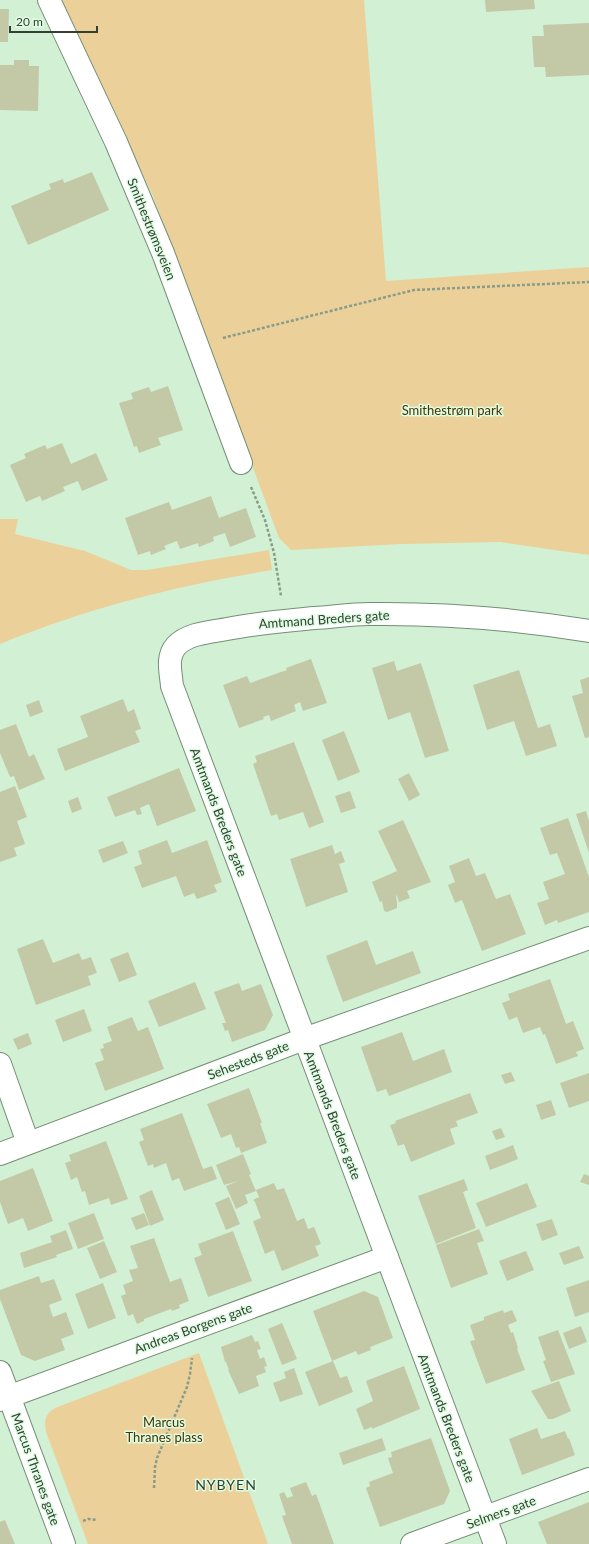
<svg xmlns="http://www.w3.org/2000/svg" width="589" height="1544" viewBox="0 0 589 1544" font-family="Lato,sans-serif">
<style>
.green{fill:#ecd09a}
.building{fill:#c3c9a6}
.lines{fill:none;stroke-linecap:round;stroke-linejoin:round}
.minor-casing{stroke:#748f76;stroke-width:24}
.path{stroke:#889d89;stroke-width:2.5;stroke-dasharray:3 2;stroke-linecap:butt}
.minor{stroke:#fff;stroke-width:22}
.labels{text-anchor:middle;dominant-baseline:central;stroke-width:3;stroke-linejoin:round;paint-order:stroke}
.street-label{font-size:13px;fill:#333f34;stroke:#dffde2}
.park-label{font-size:13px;fill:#473200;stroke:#dffde2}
.neighbourhood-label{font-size:14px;letter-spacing:1px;fill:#333f34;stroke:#dffde2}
</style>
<rect width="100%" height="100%" fill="#d2f0d4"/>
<g class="green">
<polygon points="60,0 364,0 386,281 589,267 589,555 500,542 401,544 291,550 279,538 153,196"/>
<path d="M0,519H18L15,534L85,551L131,570H147L269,550L272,570C179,585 87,608 0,644Z"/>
<path d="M199,1353L268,1544H88L46,1432C44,1420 45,1414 55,1408Z"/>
</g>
<g class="building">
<polygon points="485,0 534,0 535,9 486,12"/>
<polygon points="0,9 9,9 8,42 0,42"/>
<polygon points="589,23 589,75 546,77 545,67 534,67 532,36 544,36 543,25"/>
<polygon points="14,60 29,60 29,66 39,66 38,111 0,110 0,65 14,65"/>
<polygon points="92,172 109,210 28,245 11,206 51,189 49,184 63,179 64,183"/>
<polygon points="168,386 183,430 158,438 161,445 139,453 137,446 134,447 119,403 133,399 131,393 149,387 151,392"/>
<polygon points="62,443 71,464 96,453 108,480 82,491 78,481 63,487 65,491 42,501 40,496 26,502 10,465 26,458 24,454 45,445 47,449"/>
<polygon points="211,496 219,518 246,508 256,537 230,547 225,533 213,537 214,541 199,547 198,543 180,549 177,541 164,546 166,549 151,555 150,551 138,555 125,518 169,502 172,510"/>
<polygon points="311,659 327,703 303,711 300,702 294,705 296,711 271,721 269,715 263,717 264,719 239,728 223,685 247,676 250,683 287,670 286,668"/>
<polygon points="394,661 397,671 421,663 449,751 425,758 410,712 388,720 372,668"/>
<polygon points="519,670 538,728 550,724 557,746 526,756 514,721 487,730 473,685"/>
<polygon points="589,677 589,737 585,738 572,696 583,693 580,680"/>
<polygon points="123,699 128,712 134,709 141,729 135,731 140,742 65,771 57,749 88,737 80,716"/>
<polygon points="39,700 43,712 30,717 26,705"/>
<polygon points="16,724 29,757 34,754 45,779 19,790 14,776 10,777 0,753 0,730"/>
<polygon points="344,731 360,772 338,781 322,740"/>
<polygon points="294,742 324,822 309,828 303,812 279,820 277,814 271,816 253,764 257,762 255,756"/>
<polygon points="179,768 196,811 157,826 149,804 140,808 142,814 137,815 135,810 115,817 107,797"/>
<polygon points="409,773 420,795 409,801 398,779"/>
<polygon points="15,786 27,817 17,821 25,844 14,848 17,856 0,862 0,792"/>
<polygon points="350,791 356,808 341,813 335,796"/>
<polygon points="78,797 82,809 72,813 68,801"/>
<polygon points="586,811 589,821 589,853 576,814"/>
<polygon points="568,818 589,877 589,912 558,923 557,920 545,925 537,903 549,899 543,882 565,874 557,853 550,855 540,828"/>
<polygon points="403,820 431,882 407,891 410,898 399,902 397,895 396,896 397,902 397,908 387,912 384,911 382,901 380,902 372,882 397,871 378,831"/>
<polygon points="167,840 172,853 207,840 222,882 214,885 217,892 197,899 194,893 184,897 176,876 142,888 134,867 142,864 138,851"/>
<polygon points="123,841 128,853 103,863 98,850"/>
<polygon points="332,845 335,854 341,851 345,862 339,864 348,892 306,907 290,859"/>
<polygon points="469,858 476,876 485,873 496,899 510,894 526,934 482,951 462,900 455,903 448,885 455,882 449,866"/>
<polygon points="43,939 53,963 79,953 82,960 91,957 97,973 88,976 91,985 36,1005 17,949"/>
<polygon points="367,940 376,965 413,951 421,973 343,1002 326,956"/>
<polygon points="128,952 137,975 119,982 110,959"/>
<polygon points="550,979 566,1024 573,1021 584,1049 576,1052 578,1056 556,1064 545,1034 543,1035 540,1027 523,1033 517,1017 509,1020 502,1003 510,1000 508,994"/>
<polygon points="195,982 206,1009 159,1027 148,1001"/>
<polygon points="239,983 242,991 261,984 273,1015 265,1030 232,1042 228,1030 225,1031 222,1023 226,1023 214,992"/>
<polygon points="84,1009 92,1031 63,1042 55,1020"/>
<polygon points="132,1017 138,1031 148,1027 164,1069 105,1091 95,1063 104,1060 100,1049 104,1048 103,1044 112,1041 107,1027"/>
<polygon points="402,1032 413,1061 444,1049 452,1072 389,1096 386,1089 377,1092 361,1047"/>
<polygon points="28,1033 32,1044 18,1050 13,1039"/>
<polygon points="511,1072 515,1081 505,1084 501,1075"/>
<polygon points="589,1073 589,1101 569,1108 560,1083"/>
<polygon points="249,1088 262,1123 260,1123 267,1143 241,1153 239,1147 236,1148 231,1134 221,1138 207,1104"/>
<polygon points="470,1093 478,1113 456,1121 458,1126 450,1129 455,1144 411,1162 404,1144 398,1146 390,1125 396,1123 395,1121"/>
<polygon points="551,1100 556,1115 541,1120 536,1105"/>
<polygon points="182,1113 203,1169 212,1166 217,1179 184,1191 179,1178 172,1181 166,1163 154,1168 153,1164 148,1166 139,1142 144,1140 140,1129"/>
<polygon points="501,1128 505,1137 496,1140 492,1131"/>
<polygon points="106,1141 128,1199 111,1205 109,1198 89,1205 85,1191 82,1192 77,1177 71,1180 65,1163 71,1161 69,1155"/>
<polygon points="513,1145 518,1159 490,1170 485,1156"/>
<polygon points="243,1154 251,1174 249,1175 256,1191 245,1195 248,1203 236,1209 226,1186 238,1181 224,1185 216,1165"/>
<polygon points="33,1168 53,1221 28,1231 23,1218 8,1224 0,1202 0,1181"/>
<polygon points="584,1174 589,1176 589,1185 580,1182"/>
<polygon points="464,1179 468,1190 463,1192 476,1228 436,1244 418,1196"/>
<polygon points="274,1183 277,1190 284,1188 297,1221 304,1218 308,1229 314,1227 321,1244 315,1246 319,1256 282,1271 274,1250 265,1254 253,1221 261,1218 255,1202 253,1200 259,1197 256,1190"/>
<polygon points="527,1183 537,1207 486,1227 476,1203"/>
<polygon points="152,1190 164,1220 150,1226 139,1196"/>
<polygon points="229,1197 240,1224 226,1230 215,1203"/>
<polygon points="94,1213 104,1239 78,1249 68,1223"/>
<polygon points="144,1213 149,1225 136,1230 131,1218"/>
<polygon points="552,1219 558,1235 542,1241 536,1224"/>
<polygon points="479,1229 484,1241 477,1243 488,1274 451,1288 436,1245"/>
<polygon points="66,1230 73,1249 56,1255 57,1257 24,1268 20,1253 52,1242 50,1236"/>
<polygon points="233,1231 252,1281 208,1297 194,1258 202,1255 198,1244"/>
<polygon points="154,1238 170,1282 181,1278 189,1301 179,1305 180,1308 172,1311 171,1309 144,1319 144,1321 137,1324 133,1314 128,1316 121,1296 126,1294 123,1285 133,1281 129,1270 138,1268 130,1246"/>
<polygon points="104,1241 117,1272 100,1279 87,1248"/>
<polygon points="579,1246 584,1258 564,1265 559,1253"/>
<polygon points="526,1251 534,1270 507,1281 499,1261"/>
<polygon points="39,1276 41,1283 54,1279 62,1300 49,1305 53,1317 66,1312 74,1334 61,1339 65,1350 35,1361 21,1355 0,1299 0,1290"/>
<polygon points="589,1280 589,1312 575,1317 566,1288"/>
<polygon points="103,1283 116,1318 88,1329 75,1294"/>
<polygon points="364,1291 378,1297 393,1338 370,1347 371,1350 358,1355 356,1351 332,1361 313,1311"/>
<polygon points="503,1310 504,1313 512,1310 517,1321 508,1325 511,1333 513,1332 518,1348 517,1349 525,1370 486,1384 470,1341 475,1340 470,1325 484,1320 484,1317"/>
<polygon points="282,1323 297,1359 282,1365 268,1329"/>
<polygon points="581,1326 587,1342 569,1349 563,1333"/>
<polygon points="558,1330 575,1374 551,1382 543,1361 546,1360 538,1337"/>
<polygon points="252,1335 255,1342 258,1341 261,1349 257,1350 260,1359 264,1357 267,1366 264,1367 266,1372 256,1376 259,1386 239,1394 228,1370 229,1370 226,1362 225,1362 221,1347"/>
<polygon points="333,1361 340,1378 347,1376 353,1392 319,1406 305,1372"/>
<polygon points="404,1366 420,1409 372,1429 372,1427 364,1430 356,1409 373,1401 366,1381"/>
<polygon points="294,1368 303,1394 280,1402 273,1383 286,1378 284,1372"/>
<polygon points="559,1381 571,1411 553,1419 548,1419 531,1391"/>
<polygon points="537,1428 541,1439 565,1431 568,1439 569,1438 575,1455 522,1475 509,1439"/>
<polygon points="382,1438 386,1450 343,1465 339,1453"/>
<polygon points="431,1438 450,1491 444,1504 380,1527 366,1488 370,1486 369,1482 393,1473 388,1458 392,1457 391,1452"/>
<polygon points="306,1482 312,1496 316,1494 334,1544 292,1544 282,1516 286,1515 279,1494 284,1492 287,1498 293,1496 290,1488"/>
<polygon points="589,1502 589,1544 547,1544 538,1522"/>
<polygon points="5,1520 15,1544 0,1544 0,1522"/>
</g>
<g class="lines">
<g class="minor-casing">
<g id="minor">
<polyline points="49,0 116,142 163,253 241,463"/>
<polyline points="0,1064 28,1143"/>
<polyline points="0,1154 304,1039 589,938"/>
<polyline points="0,1372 64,1544"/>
<polyline points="0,1400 387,1257"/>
<polyline points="412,1544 589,1479"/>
<path d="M495,1544L172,686C171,673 166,657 176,646C188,633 211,632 227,629C256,623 285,621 314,618C332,617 351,614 369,614C443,613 516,619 589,631"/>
</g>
</g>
<g class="path">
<polyline points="223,338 414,290 589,282"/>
<polyline points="251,487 265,520 274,553 281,596"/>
<polyline points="154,1488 155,1467 157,1458 187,1387 190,1374 192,1358"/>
<polyline points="83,1521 88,1519 97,1520"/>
</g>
<use href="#minor" class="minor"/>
</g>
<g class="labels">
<g class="street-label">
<text transform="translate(152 229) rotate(68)">Smithestrømsveien</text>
<text transform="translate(324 619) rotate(-4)">Amtmand Breders gate</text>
<text transform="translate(219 812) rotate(69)">Amtmands Breders gate</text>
<text transform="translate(248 1060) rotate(-21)">Sehesteds gate</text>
<text transform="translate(333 1115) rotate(69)">Amtmands Breders gate</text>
<text transform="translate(193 1328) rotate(-20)">Andreas Borgens gate</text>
<text transform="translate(447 1418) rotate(69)">Amtmands Breders gate</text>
<text transform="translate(36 1469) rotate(70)">Marcus Thranes gate</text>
<text transform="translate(501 1512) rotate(-20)">Selmers gate</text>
</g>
<g class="park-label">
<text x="452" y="410">Smithestrøm park</text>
<text x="164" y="1422">Marcus<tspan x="164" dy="15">Thranes plass</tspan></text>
</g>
<g class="neighbourhood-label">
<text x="226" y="1484">NYBYEN</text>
</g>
</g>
<path d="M10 26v6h87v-6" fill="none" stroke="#333f34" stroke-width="2"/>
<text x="16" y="26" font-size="12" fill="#333f34" stroke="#dffde2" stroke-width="3" paint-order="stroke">20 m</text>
</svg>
